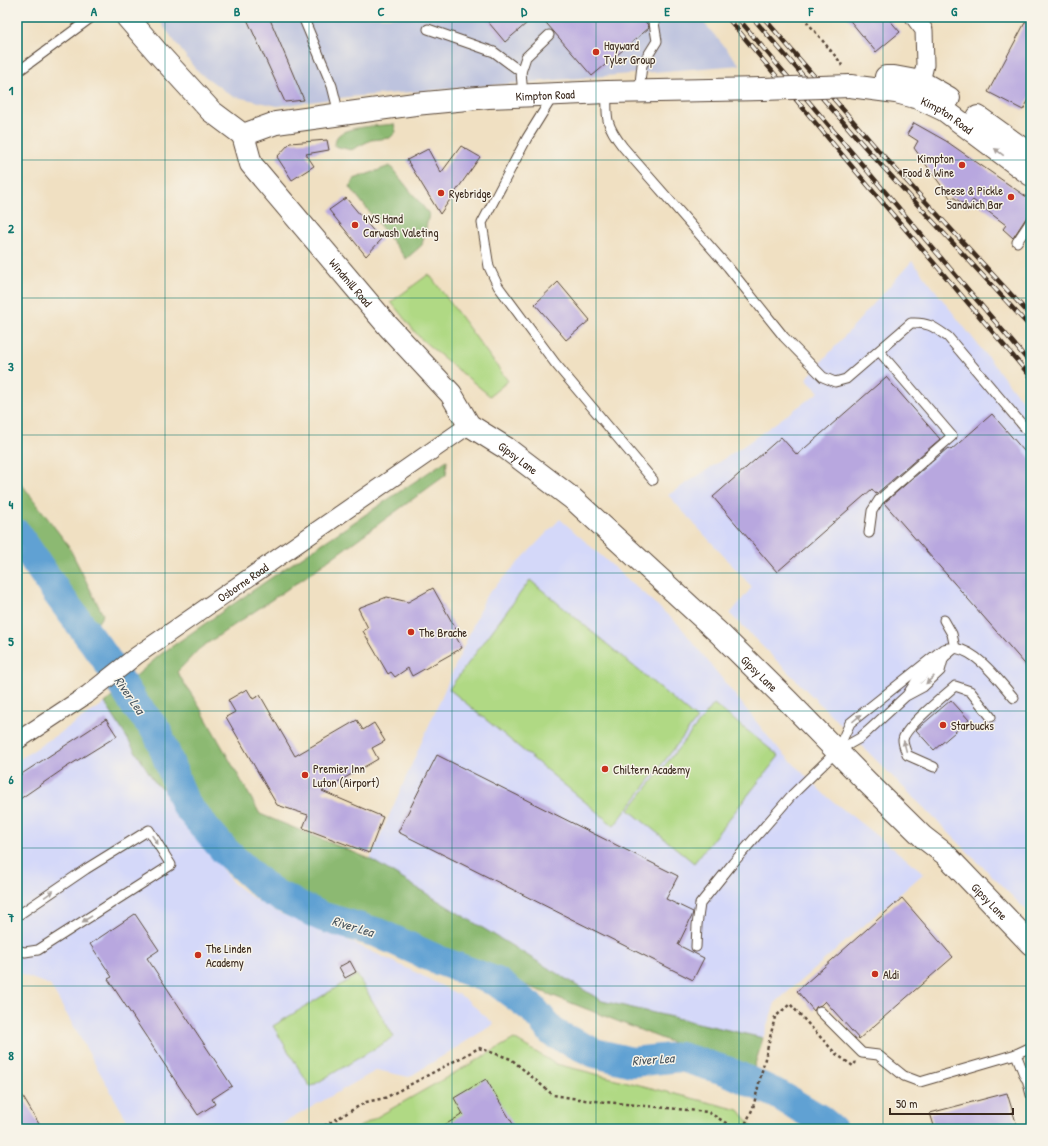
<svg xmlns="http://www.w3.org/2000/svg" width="1048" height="1146" viewBox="0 0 1048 1146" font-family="'Patrick Hand',sans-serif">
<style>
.built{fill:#d4d8f9}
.industrial{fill:#bdc3de}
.green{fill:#b0d984;stroke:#768251}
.forest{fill:#8cb972;stroke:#647248}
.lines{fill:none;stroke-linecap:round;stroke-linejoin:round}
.river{stroke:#61a1d3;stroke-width:30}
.building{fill:#b8a7df}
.service-casing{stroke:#564537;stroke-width:11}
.minor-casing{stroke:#564537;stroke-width:19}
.secondary-casing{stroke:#564537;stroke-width:24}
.trunk-casing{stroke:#564537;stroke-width:24}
.path{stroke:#564537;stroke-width:2.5;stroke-dasharray:3 3;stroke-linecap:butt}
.service{stroke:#fff;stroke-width:9}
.minor{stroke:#fff;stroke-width:17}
.secondary{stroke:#fff;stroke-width:22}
.trunk{stroke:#fff;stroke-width:22}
.rail-casing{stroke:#3b2a1e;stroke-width:4.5}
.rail{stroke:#f7f3e8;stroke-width:3;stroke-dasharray:9;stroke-linecap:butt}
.trunk-bridge-casing{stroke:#564537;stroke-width:24;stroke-linecap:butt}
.trunk-bridge{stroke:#fff;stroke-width:22}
.oneway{fill:#a79f9a}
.grid{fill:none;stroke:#0f766e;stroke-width:1;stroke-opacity:0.55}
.poi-dot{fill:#c8321e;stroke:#f7f3e8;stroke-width:1.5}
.labels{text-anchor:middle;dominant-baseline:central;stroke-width:3;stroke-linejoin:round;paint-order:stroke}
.poi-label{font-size:12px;fill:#3b2a1e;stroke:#f7f3e8;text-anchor:start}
.street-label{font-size:12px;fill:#3b2a1e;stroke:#f7f3e8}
.water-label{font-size:13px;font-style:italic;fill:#48545d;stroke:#f7f3e8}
.neatline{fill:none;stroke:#0f766e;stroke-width:1.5}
.grid-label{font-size:13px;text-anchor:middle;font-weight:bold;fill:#0f766e}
</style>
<rect width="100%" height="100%" fill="#f7f3e8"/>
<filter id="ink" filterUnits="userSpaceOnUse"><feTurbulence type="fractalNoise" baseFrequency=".025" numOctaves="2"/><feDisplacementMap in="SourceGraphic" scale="8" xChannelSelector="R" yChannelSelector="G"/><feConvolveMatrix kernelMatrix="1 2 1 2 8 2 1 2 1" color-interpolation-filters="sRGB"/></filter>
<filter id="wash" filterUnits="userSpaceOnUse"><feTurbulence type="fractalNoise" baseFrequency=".012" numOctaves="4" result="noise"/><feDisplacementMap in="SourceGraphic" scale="16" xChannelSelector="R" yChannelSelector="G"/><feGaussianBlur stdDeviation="0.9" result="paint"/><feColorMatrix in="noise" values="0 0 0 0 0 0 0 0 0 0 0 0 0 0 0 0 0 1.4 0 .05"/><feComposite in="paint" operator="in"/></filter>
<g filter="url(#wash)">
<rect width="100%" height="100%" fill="#f0e0c2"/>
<g class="built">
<polygon points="912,261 1031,412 1031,915 730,614 752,587 668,495 742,447 819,392 806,379"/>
<polygon points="560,519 680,626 774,744 825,795 924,873 775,1003 763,1038 602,1001 370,859 486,596"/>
<polygon points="105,703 156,784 166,791 189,827 233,883 255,900 281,914 341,937 421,975 465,998 494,1024 409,1077 377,1070 273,1129 132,1129 50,985 17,973 17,761"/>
</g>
<polygon class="industrial" points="161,17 699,17 740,65 348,97 278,106 232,96 196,70 158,19"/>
<g class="green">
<polygon points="429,274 508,381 490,396 428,345 419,337 391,302"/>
<polygon points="530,580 697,719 614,826 449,689"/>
<polygon points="714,704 779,756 694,863 629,810"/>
<polygon points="357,975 394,1037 310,1087 273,1026"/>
<polygon points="514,1039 556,1064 739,1110 754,1129 356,1129"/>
</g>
<g class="forest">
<path d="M394,124L396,132L390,138L371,140L351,150L335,146C335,144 335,140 337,137C344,126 380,126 394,124Z"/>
<polygon points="390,166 429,214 422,245 406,259 350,187 354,179"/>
<polygon points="447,460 446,475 311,573 199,649 177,672 199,706 260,814 370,859 602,1001 763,1038 752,1074 286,891 189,827 166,791 156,784 105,703 161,654 284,569"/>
<polygon points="17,478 68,545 103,615 94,628 81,636 59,613 17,550"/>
</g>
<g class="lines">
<polyline class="river" points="17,534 57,593 104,656 135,705 157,731 185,804 225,851 269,891 323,917 378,933 438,960 497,982 533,1009 553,1033 595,1053 632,1062 681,1057 727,1071 779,1095 821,1120 832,1129"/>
</g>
<g id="blocks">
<g class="building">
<polygon points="246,17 269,17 304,100 285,102"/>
<polygon points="484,17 534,17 505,42"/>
<polygon points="541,17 641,17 648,25 649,28 592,76"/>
<polygon points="847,17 887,17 900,32 876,52"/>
<polygon points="1028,17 1031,17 1031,96 1023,110 988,92"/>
<polygon points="914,123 946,141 1031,200 1031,213 1026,218 1013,238 1003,229 1006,225 973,200 968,207 953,197 951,199 914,148 918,141 907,134"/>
<polygon points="327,140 329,150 306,154 314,166 292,180 277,157 290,143"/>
<polygon points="461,146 480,157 440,214 407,160 428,149 441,173"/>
<polygon points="346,198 381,240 366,256 329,210"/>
<polygon points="558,282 590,320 566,340 535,304"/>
<polygon points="886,377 940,439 876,494 872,489 777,572 713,497 781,437 797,455"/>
<polygon points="992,414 1031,459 1031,671 884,503 948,448 951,450"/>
<polygon points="433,588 458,633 455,635 462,648 412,676 408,668 395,677 391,672 388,674 363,631 368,628 358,608 387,597 408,602"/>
<polygon points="247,689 253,699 260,695 295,756 357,720 363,730 374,723 385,741 372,748 378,759 322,791 383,817 369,853 303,828 308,815 277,805 226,717 235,712 228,700"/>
<polygon points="951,700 969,720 934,750 916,730"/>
<polygon points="106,719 117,736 65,768 17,801 17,777"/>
<polygon points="437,755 678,876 666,899 693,912 692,916 678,945 704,958 693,980 398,832"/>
<polygon points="902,898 953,957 859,1039 825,1001 821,1005 816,1007 814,1011 797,991"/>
<polygon points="135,914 159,950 147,958 232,1086 212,1099 215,1104 198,1115 108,979 112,977 90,944"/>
<polygon points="350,961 356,972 345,978 339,967"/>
<polygon points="486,1079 516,1129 438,1129 463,1114 454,1098"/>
<polygon points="17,1087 42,1129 21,1129 17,1122"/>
<polygon points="1007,1093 1018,1129 935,1129 930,1113"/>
</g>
</g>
</g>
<g filter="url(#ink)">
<use href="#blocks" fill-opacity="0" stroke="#564537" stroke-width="1"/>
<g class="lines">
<g class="service-casing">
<g id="service">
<polyline points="303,17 332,86 339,114"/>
<polyline points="428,29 494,52 521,72 523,95"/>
<polyline points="20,70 92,17"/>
<polyline points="521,72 526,57 549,35"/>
<path d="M607,92C606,119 606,125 623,147L728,267L784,337L823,377L835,382L846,379L911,323C928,322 934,327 948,337L1031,435"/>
<polyline points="639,92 642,65 657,41 654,23 650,17"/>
<polyline points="553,96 527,138 482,223 489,267 498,286 555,363 653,480"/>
<polyline points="1017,242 1031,221"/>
<polyline points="869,533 872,511 879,500 952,436 879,351"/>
<polyline points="944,620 952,634 955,648"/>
<polyline points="908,695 923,687 940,671 944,656"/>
<path d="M837,751L850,723L943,649C947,648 951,647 955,648C979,652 999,681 1014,698"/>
<path d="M934,767L907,755C906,751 903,745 903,740C904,728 945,695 955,686L970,691L991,717"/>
<polyline points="17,916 86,869 149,830 171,865 38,950 25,952 17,950"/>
<polyline points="696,947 697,925 700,904 733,863 792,795 837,751 860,738 868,731 907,695 917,680 955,648"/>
<polyline points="820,1011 862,1053 878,1055 904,1076 920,1082 1016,1054 1031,1047"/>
<polyline points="1016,1054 1025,1077 1031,1085"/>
<polyline points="1028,1083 1031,1095"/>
</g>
</g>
<g class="minor-casing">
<g id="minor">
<polyline points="914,17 924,30 925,65 921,82"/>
<path id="s1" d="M17,741L88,694L136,656L469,425"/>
</g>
</g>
<g class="secondary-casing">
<g id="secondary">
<path id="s2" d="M243,135L251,164L388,326L451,394L469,425L506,448L573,499L720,634L788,701L867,782L923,837L945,854L1031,944"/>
</g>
</g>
<g class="trunk-casing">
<g id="trunk">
<path id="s3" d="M127,17L157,52L211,111L243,135L276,123L415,104L488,97L607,92L763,89"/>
<polyline points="886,77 894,77 921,82 949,98"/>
<path id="s4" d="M850,86L896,92L919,98L944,110L1031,175"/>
<polyline points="978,117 1031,155"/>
</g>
</g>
<g class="path">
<polyline points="803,17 841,63 842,67"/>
<polyline points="319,1129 366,1102 385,1098 479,1048 511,1059 553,1095 585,1100 708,1112 736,1129"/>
<polyline points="743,1129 753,1108 775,1017 790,1004 836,1054 853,1066 856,1062"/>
</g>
<use href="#service" class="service"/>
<use href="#minor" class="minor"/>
<use href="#secondary" class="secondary"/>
<use href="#trunk" class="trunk"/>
<g class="rail-casing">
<g id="rail">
<polyline points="727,17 854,169 1031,377"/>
<polyline points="737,17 1031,364"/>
<polyline points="752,17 871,154 1031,328"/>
<polyline points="763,17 878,150 1031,316"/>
</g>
</g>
<use href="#rail" class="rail"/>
<g class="trunk-bridge-casing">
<polyline id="trunk-bridge" points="763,89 850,86"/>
</g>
<use href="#trunk-bridge" class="trunk-bridge"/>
</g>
<defs><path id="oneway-solid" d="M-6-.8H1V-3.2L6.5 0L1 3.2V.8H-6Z"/></defs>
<g class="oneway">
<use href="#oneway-solid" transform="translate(999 152) rotate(-143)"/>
<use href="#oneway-solid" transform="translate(930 680) rotate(137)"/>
<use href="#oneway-solid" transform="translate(857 718) rotate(-40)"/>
<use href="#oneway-solid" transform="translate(905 746) rotate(-104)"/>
<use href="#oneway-solid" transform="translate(155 840) rotate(57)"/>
<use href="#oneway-solid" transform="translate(49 894) rotate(-35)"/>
<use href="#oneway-solid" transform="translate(87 919) rotate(148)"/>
</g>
</g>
<path class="grid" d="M165,17V1129M309,17V1129M452,17V1129M596,17V1129M739,17V1129M883,17V1129M17,160H1031M17,298H1031M17,435H1031M17,573H1031M17,711H1031M17,848H1031M17,986H1031"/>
<g class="poi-dot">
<circle cx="596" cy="52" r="4"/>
<circle cx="962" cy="165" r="4"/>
<circle cx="441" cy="193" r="4"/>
<circle cx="1011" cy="197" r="4"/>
<circle cx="355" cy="225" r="4"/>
<circle cx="411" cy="632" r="4"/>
<circle cx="943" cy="725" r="4"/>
<circle cx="605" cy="769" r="4"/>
<circle cx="305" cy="775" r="4"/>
<circle cx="198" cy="955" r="4"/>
<circle cx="875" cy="974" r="4"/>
</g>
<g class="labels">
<g class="poi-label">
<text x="604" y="45">Hayward<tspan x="604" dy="14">Tyler Group</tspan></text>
<text x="954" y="158" text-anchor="end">Kimpton<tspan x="954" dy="14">Food &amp; Wine</tspan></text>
<text x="1003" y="190" text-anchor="end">Cheese &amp; Pickle<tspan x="1003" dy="14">Sandwich Bar</tspan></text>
<text x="449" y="193">Ryebridge</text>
<text x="363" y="218">4VS Hand<tspan x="363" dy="14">Carwash Valeting</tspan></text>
<text x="419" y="632">The Brache</text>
<text x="951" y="725">Starbucks</text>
<text x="313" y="768">Premier Inn<tspan x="313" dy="14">Luton (Airport)</tspan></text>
<text x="613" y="769">Chiltern Academy</text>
<text x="206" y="948">The Linden<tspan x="206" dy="14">Academy</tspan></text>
<text x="883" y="974">Aldi</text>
</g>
<g class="street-label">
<text stroke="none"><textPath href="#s3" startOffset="472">Kimpton Road</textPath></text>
<text stroke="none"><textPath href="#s4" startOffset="103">Kimpton Road</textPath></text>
<text stroke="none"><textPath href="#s2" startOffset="185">Windmill Road</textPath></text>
<text stroke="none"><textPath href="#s2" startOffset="430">Gipsy Lane</textPath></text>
<text stroke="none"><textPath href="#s1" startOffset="276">Osborne Road</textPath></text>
<text stroke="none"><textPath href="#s2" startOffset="754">Gipsy Lane</textPath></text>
<text stroke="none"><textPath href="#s2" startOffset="1078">Gipsy Lane</textPath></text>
</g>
<g class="water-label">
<text transform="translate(130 695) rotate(55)">River Lea</text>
<text transform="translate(353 926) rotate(17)">River Lea</text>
<text transform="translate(653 1059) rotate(-4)">River Lea</text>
</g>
</g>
<rect width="1048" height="1146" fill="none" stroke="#f7f3e8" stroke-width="44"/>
<path d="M890 1108v6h123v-6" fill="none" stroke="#3b2a1e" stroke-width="2"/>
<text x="896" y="1108" font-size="12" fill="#3b2a1e" stroke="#f7f3e8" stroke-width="3" paint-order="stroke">50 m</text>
<rect x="22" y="22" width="1004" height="1102" class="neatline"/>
<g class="grid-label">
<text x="94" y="16">A</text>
<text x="237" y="16">B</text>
<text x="381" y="16">C</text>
<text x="524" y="16">D</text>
<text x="667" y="16">E</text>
<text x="811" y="16">F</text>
<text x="954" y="16">G</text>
<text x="11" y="95">1</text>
<text x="11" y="233">2</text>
<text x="11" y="371">3</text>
<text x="11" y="509">4</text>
<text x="11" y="646">5</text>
<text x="11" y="784">6</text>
<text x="11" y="922">7</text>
<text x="11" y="1060">8</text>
</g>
</svg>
